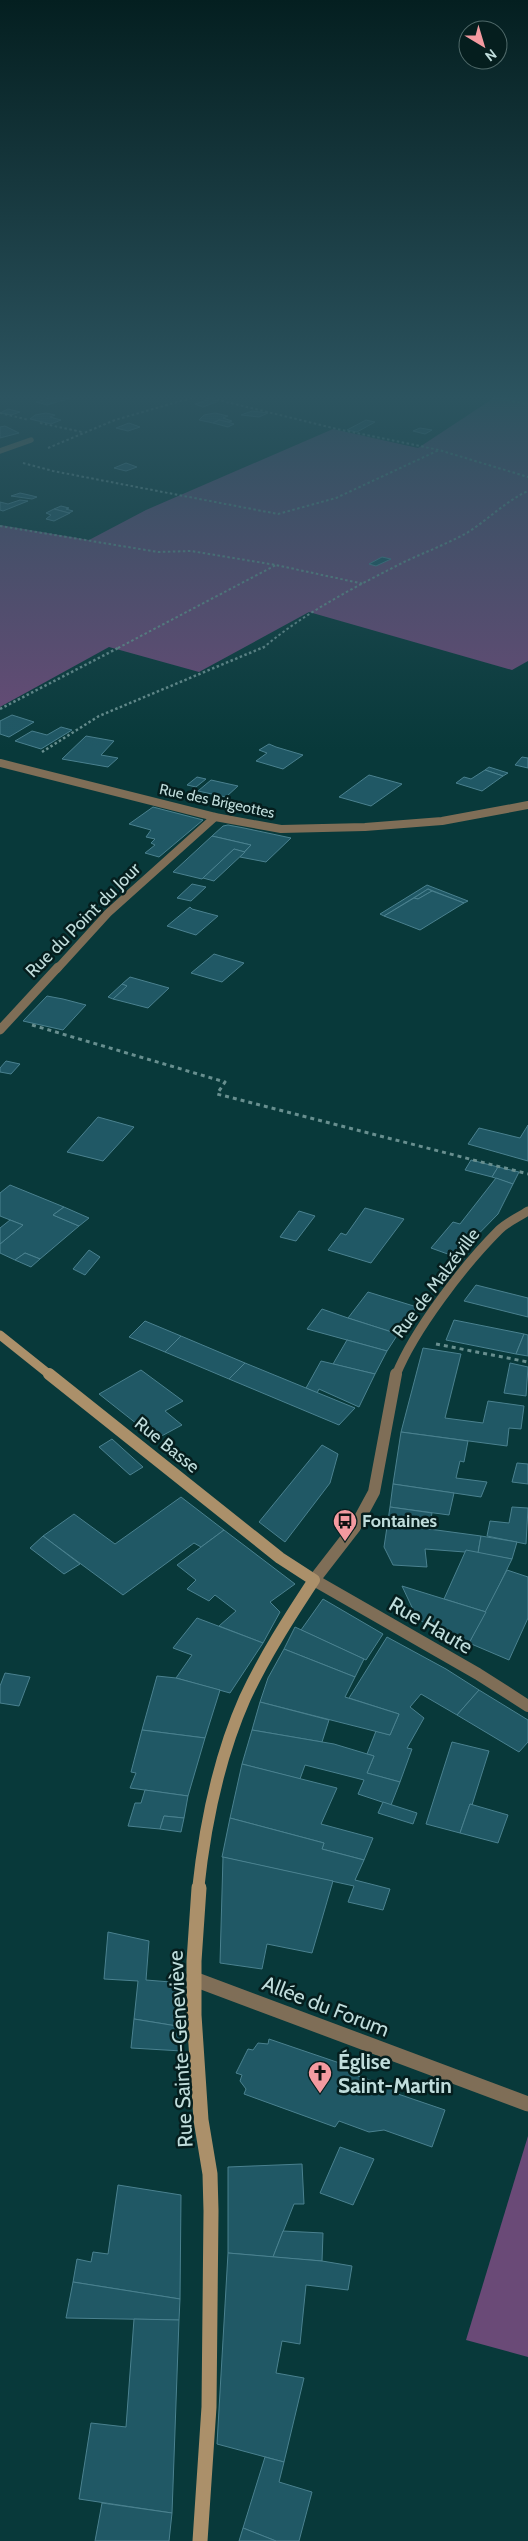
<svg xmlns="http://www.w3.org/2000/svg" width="528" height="2541" viewBox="0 0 528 2541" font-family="Cabin,sans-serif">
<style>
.green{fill:#6a4a77}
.building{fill:#205865;stroke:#4a818f}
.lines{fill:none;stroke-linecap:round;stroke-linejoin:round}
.path-far2{stroke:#688f8f;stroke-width:2;stroke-dasharray:2.5 2.5;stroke-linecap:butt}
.path-far1{stroke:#688f8f;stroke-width:2.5;stroke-dasharray:2.5 2.5;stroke-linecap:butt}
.path{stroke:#688f8f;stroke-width:3;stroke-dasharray:4 4;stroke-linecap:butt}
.lane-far1{stroke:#7f6e57;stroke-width:5.5}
.lane{stroke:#7f6e57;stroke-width:15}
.street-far2{stroke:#7f6e57;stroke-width:8}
.street-far1{stroke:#7f6e57;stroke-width:9}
.street{stroke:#7f6e57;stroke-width:12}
.secondary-far2{stroke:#ab906a;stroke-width:9}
.secondary-far1{stroke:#ab906a;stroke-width:12}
.secondary{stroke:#ab906a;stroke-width:15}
.labels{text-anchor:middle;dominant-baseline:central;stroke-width:5;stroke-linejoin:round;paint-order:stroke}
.far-street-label{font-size:15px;fill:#c0dddc;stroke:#051e1e}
.street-label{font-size:18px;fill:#c0dddc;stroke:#051e1e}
.poi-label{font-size:18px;font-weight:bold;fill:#c0dddc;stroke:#051e1e;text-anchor:start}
.near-street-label{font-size:21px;fill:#c0dddc;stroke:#051e1e}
.near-poi-label{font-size:21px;font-weight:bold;fill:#c0dddc;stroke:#051e1e;text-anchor:start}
</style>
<rect width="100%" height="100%" fill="#08393a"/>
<g class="green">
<polygon points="500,394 528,394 528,661 512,670 309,612 199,672 109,647 0,707 0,525 89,540 146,510 333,429 418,448"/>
<polygon points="528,2136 528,2357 466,2340"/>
</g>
<g class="building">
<polygon points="60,395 71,398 47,405 36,402"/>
<polygon points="210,399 219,401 203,407 195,404"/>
<polygon points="8,409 20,412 11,415 0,413"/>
<polygon points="252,411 268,413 259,417 241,415"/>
<polygon points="46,413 55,415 50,417 61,420 51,424 30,419 35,415"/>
<polygon points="215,413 228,416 223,418 232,421 228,422 219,420 213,423 199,420 204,415"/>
<polygon points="219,420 228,422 234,424 228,427 213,423"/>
<polygon points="366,420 375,422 357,432 347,430"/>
<polygon points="129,423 140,427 128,431 116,428"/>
<polygon points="5,426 19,433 0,438 0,427"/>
<polygon points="420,428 432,430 425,434 413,431"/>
<polygon points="126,463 137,467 126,471 114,468"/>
<polygon points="20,493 29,495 37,497 32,499 11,496"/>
<polygon points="20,500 28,501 3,511 0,510 0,502 8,504"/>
<polygon points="61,506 69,508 66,509 73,511 69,513 54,509"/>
<polygon points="54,509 69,513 70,513 54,521 46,519 51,515 46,513"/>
<polygon points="382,557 391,559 376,566 369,564"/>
<polygon points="12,715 34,722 9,737 0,734 0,721"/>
<polygon points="61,727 72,730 41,749 15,741 32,731 47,735"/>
<polygon points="86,736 114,741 101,755 118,758 108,767 62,759"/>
<polygon points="269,744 276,747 303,755 283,769 256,761 267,753 259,750"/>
<polygon points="522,757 528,758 528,768 515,765"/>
<polygon points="489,767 508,773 503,776 485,770"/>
<polygon points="485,770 503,776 482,791 456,783 464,777 471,779"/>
<polygon points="369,775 402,784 371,806 339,797"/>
<polygon points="197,777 206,779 196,787 187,785"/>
<polygon points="211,780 238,786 226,797 198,791"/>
<polygon points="153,807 203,820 159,857 145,853 155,845 151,843 155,839 146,837 151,830 129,824"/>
<polygon points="228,825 244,828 291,838 266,862 240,857 251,845 212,836 223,826"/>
<polygon points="212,836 251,845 244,852 234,849 202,879 173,872"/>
<polygon points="234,849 245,852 214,881 203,878"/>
<polygon points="192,884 206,887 191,901 177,898"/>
<polygon points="427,885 468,901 464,903 428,889 384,916 380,914"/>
<polygon points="428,889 432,891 418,899 414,898"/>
<polygon points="432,891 464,903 420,930 384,916 414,898 418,899"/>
<polygon points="190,907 192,909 218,916 196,935 167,926"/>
<polygon points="214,954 244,963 222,982 191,973"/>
<polygon points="130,977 169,988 148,1008 113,999 127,986 122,984"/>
<polygon points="122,984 127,986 113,999 108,997"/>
<polygon points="47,996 63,999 86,1005 63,1030 23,1021"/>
<polygon points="6,1061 20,1064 11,1074 0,1072 0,1068"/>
<polygon points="98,1117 134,1127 103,1161 67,1152"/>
<polygon points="528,1125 528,1161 468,1144 479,1128 520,1138"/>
<polygon points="471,1160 498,1167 492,1177 465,1170"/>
<polygon points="498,1167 519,1172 513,1184 492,1177"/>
<polygon points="496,1178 513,1184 498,1214 456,1257 431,1248 453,1222 460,1224"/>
<polygon points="10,1185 64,1207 53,1215 79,1226 40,1259 25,1253 15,1260 0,1253 0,1244 23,1225 0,1216 0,1193"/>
<polygon points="64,1207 89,1218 79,1226 53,1215"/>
<polygon points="365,1208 404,1219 371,1263 328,1250 341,1233 346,1235"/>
<polygon points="299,1211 315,1216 296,1241 280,1237"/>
<polygon points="10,1220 23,1225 0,1244 0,1228"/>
<polygon points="89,1250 100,1257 85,1275 73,1269"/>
<polygon points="25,1253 40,1259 31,1267 15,1260"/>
<polygon points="476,1285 528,1298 528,1317 464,1301"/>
<polygon points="368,1292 417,1307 398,1334 348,1318"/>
<polygon points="322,1309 348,1318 398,1334 387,1351 307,1329"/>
<polygon points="454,1320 524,1334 516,1354 446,1340"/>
<polygon points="145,1321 181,1336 165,1352 129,1337"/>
<polygon points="524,1334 528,1335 528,1356 516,1354"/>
<polygon points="181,1336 245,1363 229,1379 165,1352"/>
<polygon points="347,1340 387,1351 375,1374 333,1364"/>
<polygon points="423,1348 461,1354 445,1418 483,1423 488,1401 524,1406 521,1429 509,1428 507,1446 401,1432"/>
<polygon points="321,1361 375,1374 359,1407 319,1389 317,1393 306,1388"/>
<polygon points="245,1363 306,1388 355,1408 339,1425 229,1379"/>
<polygon points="510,1363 528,1367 526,1396 504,1393"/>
<polygon points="141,1370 183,1401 165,1411 182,1425 156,1439 99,1394"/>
<polygon points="401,1432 468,1441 464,1462 460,1461 456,1478 487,1482 481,1497 393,1484"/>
<polygon points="112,1439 143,1467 130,1475 99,1447"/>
<polygon points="322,1445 338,1454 330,1483 285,1542 259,1522"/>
<polygon points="517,1463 528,1464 528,1484 512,1482"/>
<polygon points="393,1484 454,1493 449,1515 390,1507"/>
<polygon points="181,1497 224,1530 201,1547 194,1543 123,1595 43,1536 74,1514 115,1544"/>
<polygon points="390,1507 432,1513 429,1529 481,1536 478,1553 425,1549 427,1567 393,1565 384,1547"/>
<polygon points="512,1507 528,1508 526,1544 487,1536 490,1521 509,1523"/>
<polygon points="224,1530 295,1584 270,1602 280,1612 263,1643 219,1626 236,1611 215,1595 209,1601 187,1589 196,1580 177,1565"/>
<polygon points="43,1536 80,1564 64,1574 30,1548"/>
<polygon points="481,1536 517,1542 512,1559 478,1553"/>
<polygon points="466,1550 512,1559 486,1612 444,1599"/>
<polygon points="507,1570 528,1577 528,1618 509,1660 469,1643"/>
<polygon points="402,1586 486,1612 469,1643 435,1630 417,1618"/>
<polygon points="323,1599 383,1634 366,1660 301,1630"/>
<polygon points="197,1618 263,1643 230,1693 176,1678 192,1655 173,1648"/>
<polygon points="295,1627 364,1659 355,1677 284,1649"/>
<polygon points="387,1637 446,1669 479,1690 457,1715 421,1694 410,1707 424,1718 407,1748 412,1749 400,1782 367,1773 374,1756 367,1754 376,1731 390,1735 399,1714 349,1698"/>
<polygon points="284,1649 355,1677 345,1697 399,1714 390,1735 260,1702 268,1678"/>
<polygon points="5,1673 30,1677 19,1706 0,1703 0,1686"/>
<polygon points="157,1676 176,1678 220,1690 205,1738 142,1730"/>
<polygon points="479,1690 528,1720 528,1742 519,1752 457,1715"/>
<polygon points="260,1702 329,1720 322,1742 252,1730"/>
<polygon points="142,1730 205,1738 188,1796 130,1788 136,1773 131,1772"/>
<polygon points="252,1730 334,1744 374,1756 367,1773 400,1782 391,1805 358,1794 364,1780 305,1765 300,1779 242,1764"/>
<polygon points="452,1742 489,1751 472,1805 470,1804 460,1833 426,1824"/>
<polygon points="242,1764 337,1788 321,1824 373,1838 364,1860 322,1849 324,1843 230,1818"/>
<polygon points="145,1790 188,1796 184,1818 164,1816 160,1829 128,1826 135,1803 141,1803"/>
<polygon points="383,1802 417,1813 413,1824 378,1813"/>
<polygon points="470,1804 508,1815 498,1843 460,1833"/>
<polygon points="164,1816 184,1818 181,1832 160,1829"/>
<polygon points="230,1818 324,1843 322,1849 364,1860 355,1880 390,1889 383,1910 348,1902 354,1886 222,1857"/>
<polygon points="223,1857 333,1881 312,1953 267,1944 262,1969 220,1963"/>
<polygon points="108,1932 149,1941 146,1980 183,1983 183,2027 134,2019 138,1981 104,1979"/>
<polygon points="134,2019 183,2027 182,2051 131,2048"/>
<polygon points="269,2039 360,2070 358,2076 391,2087 395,2093 445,2110 432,2147 384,2130 369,2132 339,2121 335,2127 244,2094 246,2089 240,2081 242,2075 236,2073 248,2049 253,2050 258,2043 268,2044"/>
<polygon points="340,2147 374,2159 353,2205 320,2193"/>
<polygon points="302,2164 304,2204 294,2204 273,2257 228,2253 228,2167"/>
<polygon points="118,2185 181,2195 180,2299 73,2282 77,2259 91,2262 93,2252 108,2254"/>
<polygon points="283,2231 323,2233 322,2261 273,2257"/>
<polygon points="228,2253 322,2261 352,2266 348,2290 306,2285 300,2344 282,2341 276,2373 304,2378 284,2462 217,2444"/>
<polygon points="73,2282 180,2299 179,2320 66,2318"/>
<polygon points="134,2319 179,2320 172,2513 79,2499 91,2423 126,2427"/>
<polygon points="265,2457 284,2462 279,2482 312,2492 299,2541 276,2541 243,2528"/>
<polygon points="102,2503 172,2513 169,2541 95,2541"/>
<polygon points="243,2528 276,2541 239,2541"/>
</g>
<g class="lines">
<g class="path-far2">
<polyline points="473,394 528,404"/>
<polyline points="202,396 337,429 439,450 528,477"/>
<polyline points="0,413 29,420"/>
<polyline points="40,423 82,432"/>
<polyline points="48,448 115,420 205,394"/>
<polyline points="23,463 53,471 278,514 336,498 439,450"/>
<polyline points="0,526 158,552 191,551 276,565 364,584"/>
<polyline points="118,648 276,565"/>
<path d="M263,648C305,612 357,586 406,561C426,552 446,544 465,534C487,521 504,502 528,491"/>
</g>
<g class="path-far1">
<polyline points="0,709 120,647"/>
<polyline points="42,752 99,716 264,647"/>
</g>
<g class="path">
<polyline points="32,1025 225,1082 217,1094 528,1174"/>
<polyline points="436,1344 528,1362"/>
</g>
<polyline class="lane-far1" points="0,451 31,440"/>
<polyline class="lane" points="194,1979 528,2104"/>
<g class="street-far2">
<polyline points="0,763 215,817 281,829 365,827 442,821 528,805"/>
<polyline points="57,969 108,913 215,817"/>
</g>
<g class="street-far1">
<polyline points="0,1030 58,967"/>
<path d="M396,1375C414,1330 464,1265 499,1230C507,1222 519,1217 528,1211"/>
</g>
<polyline class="street" points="396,1374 374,1492 355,1527 314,1580 478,1674 528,1706"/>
<polyline class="secondary-far2" points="0,1335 50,1375"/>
<path class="secondary-far1" d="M49,1374L280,1558L314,1580C289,1618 264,1657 245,1698C218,1759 205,1824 198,1890"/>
<polyline class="secondary" points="199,1888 194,1961 194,2015 201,2120 210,2174 211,2211 209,2407 200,2541"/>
</g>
<linearGradient id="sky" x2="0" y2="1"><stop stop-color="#041f20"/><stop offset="0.53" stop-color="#2c5460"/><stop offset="1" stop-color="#2c5460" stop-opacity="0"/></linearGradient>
<rect width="528" height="750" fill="url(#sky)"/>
<defs>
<g id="bus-pin" transform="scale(1.25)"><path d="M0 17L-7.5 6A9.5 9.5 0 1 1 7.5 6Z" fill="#f49aa0" stroke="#051e1e"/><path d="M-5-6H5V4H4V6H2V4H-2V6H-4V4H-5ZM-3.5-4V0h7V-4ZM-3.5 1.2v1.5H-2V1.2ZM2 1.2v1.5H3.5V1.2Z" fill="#111"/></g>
<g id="church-pin" transform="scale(1.25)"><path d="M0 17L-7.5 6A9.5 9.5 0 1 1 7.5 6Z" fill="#f49aa0" stroke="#051e1e"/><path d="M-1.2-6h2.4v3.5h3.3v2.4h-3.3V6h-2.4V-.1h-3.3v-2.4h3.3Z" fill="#111"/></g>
</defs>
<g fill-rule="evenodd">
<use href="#bus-pin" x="345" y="1521"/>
<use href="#church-pin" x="320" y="2073"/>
</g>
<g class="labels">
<g class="far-street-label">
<text transform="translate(217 801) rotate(12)">Rue des Brigeottes</text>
</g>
<g class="street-label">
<text transform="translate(83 920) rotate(-45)">Rue du Point du Jour</text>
<text transform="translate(436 1283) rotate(-53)">Rue de Malzéville</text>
<text transform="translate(167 1445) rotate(39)">Rue Basse</text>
</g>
<g class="poi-label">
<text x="362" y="1521">Fontaines</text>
</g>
<g class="near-street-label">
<text transform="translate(431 1625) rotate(30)">Rue Haute</text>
<text transform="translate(326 2006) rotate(21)">Allée du Forum</text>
<text transform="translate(180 2049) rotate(-93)">Rue Sainte-Geneviève</text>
</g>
<g class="near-poi-label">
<text x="338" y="2061">Église<tspan x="338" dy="24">Saint-Martin</tspan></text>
</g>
</g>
<g transform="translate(483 45) rotate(142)"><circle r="24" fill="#051e1e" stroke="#506a6a"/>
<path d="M0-4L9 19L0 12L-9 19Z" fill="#f49aa0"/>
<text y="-8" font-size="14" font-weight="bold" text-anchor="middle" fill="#c0dddc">N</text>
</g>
</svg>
